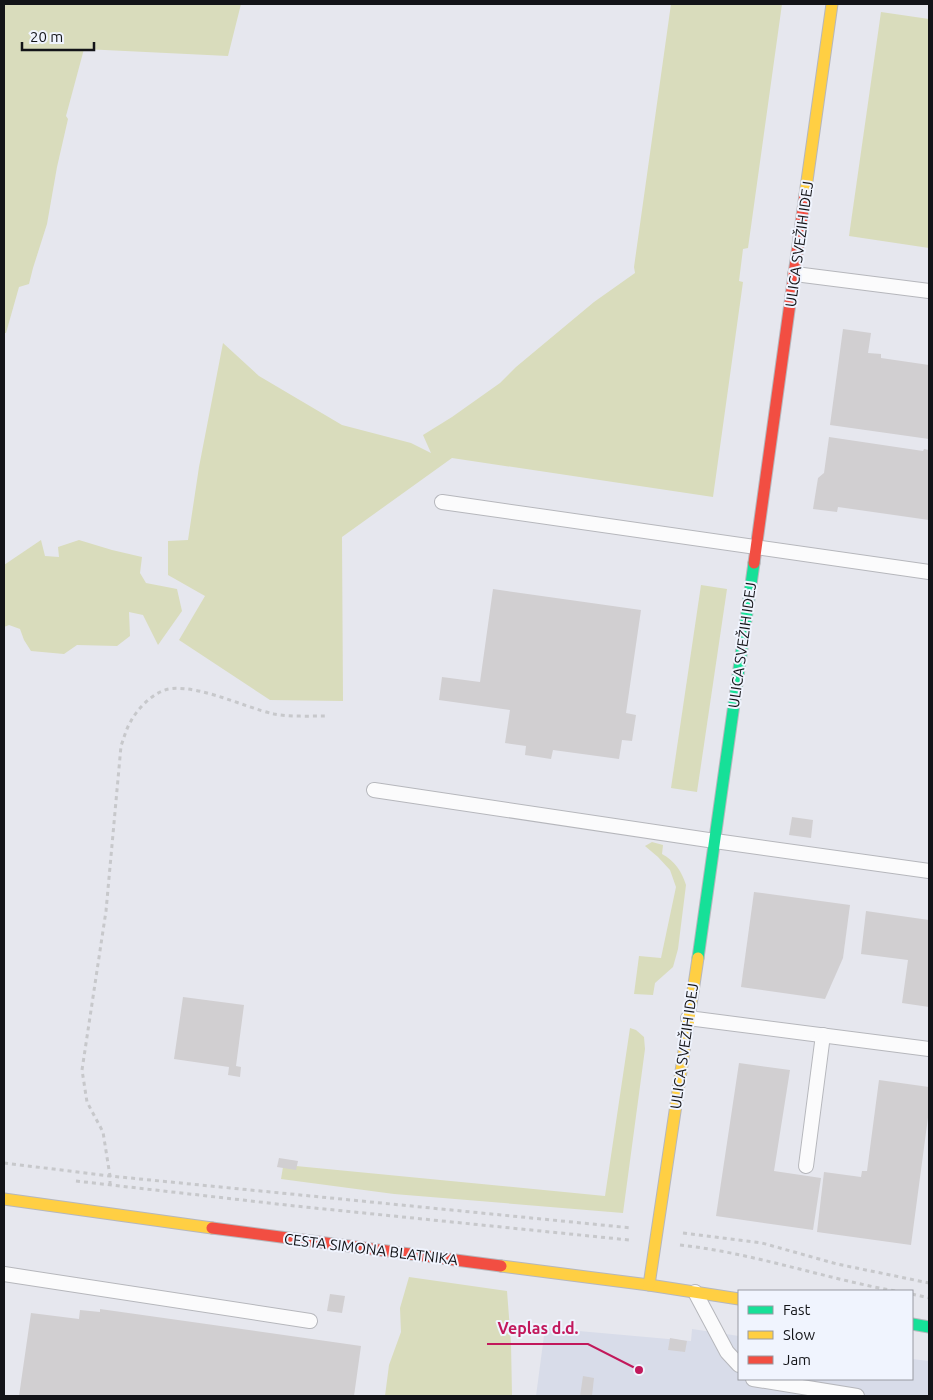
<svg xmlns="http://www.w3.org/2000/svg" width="933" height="1400" viewBox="0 0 933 1400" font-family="Ubuntu,sans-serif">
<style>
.built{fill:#d8dce9}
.green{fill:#d9dcbc}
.building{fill:#d1cfd1}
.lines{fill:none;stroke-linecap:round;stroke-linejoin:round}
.lane-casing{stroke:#b6b7bc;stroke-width:16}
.fast-casing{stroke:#b6b7bc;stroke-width:13}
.slow-casing{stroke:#b6b7bc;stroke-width:13}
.jam-casing{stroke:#b6b7bc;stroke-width:13}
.path{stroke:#c7c8cb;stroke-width:3;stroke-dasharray:4 4;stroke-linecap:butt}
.lane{stroke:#fbfbfc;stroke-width:14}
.fast{stroke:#16e098;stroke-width:11}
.slow{stroke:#ffcf43;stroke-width:11}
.jam{stroke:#f24e42;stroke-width:11}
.labels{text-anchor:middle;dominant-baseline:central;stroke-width:4;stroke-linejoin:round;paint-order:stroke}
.street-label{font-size:15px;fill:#131418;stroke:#f0f4fe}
.leader{fill:none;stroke:#c2185b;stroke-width:2}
.callout-dot{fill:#c2185b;stroke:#f0f4fe;stroke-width:2}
.callout-label{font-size:16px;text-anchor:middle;font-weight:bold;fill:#c2185b;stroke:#f0f4fe;stroke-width:4;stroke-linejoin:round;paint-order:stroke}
</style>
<rect width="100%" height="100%" fill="#e6e7ee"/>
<polygon class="built" points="545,1328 691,1341 692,1329 739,1336 739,1379 912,1379 912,1359 929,1361 929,1396 536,1396"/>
<g class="green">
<polygon points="4,4 241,4 228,56 84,49 66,116 68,119 57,167 47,224 33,268 29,284 19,287 6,333 4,333"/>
<polygon points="671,4 782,4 748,248 743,249 739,281 743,282 713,497 452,458 342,537 343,701 270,700 179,640 205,596 168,575 168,541 188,540 199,467 223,343 259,376 342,425 411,443 431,453 423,435 452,417 500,383 516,367 594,302 635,273 634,267"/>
<polygon points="881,12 929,19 929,248 849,236"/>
<polygon points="41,540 45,556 59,557 58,547 79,540 112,550 142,557 140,573 146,583 177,589 182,611 158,645 143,615 129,612 130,636 117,646 77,645 64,654 31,651 24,640 20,629 9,625 4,627 4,565"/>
<polygon points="701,585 727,589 697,792 671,788"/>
<path d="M652,842L663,845L662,854C675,861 682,872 686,885L678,949L673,967L655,983L653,995L634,994L639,956L661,958L676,887L670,870L658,857L645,846Z"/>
<polygon points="630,1028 636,1030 644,1037 645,1049 623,1213 394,1194 281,1179 283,1167 296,1166 605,1196"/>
<polygon points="409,1277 507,1291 511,1343 512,1396 385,1396 389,1365 401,1332 400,1308"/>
</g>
<g class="building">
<polygon points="843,329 871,333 868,353 881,354 881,358 929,365 929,439 830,425"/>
<polygon points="829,437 923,451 924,449 929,450 929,520 838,507 837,512 813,509 818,478 824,473"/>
<polygon points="493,589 641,610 626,713 636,715 632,741 622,740 619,759 553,750 551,759 525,755 526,746 505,743 510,710 439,700 442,677 480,682"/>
<polygon points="792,817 813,820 811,838 789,835"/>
<polygon points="754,892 850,905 843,958 825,999 741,987"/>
<polygon points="866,911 929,920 929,1007 902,1003 908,960 861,954"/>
<polygon points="183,997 244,1005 236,1066 241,1067 240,1077 228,1075 229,1067 174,1059"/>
<polygon points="739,1063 790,1070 774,1171 821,1178 813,1230 716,1216"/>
<polygon points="879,1080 929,1087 929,1110 911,1245 817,1232 824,1172 861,1177 862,1171 867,1171"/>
<polygon points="279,1158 298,1161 296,1170 277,1167"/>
<polygon points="330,1294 345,1296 342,1313 327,1311"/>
<polygon points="100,1309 361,1346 354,1396 19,1396 31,1313 79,1319 80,1310 100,1312"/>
<polygon points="670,1338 687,1341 685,1352 668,1350"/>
<polygon points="583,1376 594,1378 592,1396 580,1396"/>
</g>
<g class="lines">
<g class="lane-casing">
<g id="lane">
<polyline points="795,274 929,291"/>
<polyline points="442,502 929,572"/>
<polyline points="374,790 715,841 929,871"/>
<polyline points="688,1018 929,1049"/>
<polyline points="806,1166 823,1035"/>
<polyline points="4,1274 310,1321"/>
<polyline points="695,1292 727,1352 739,1365"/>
<polyline points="753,1379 857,1396"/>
</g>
</g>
<g class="fast-casing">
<g id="fast">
<polyline points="698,958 754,563"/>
<polyline points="912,1324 929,1327"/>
</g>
</g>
<g class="slow-casing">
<g id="slow">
<polyline points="805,195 832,4"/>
<polyline points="4,1199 212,1228"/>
<polyline points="501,1266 649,1285 739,1299"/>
<polyline points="649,1285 698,958"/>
</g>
</g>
<g class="jam-casing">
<g id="jam">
<polyline points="754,563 805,195"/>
<polyline points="212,1228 501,1266"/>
</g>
</g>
<g class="path">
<polyline points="4,1163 110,1176 632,1228"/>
<polyline points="76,1181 295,1206 629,1240"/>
<path d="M110,1185V1176L103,1132L87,1102L82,1070L106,911L121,746C124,738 126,729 131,721C137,710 148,698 160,692C186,678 245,708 274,714C291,717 310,716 327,716"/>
<polyline points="683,1233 762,1243 837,1264 929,1283"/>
<path d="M680,1245C753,1253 823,1278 895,1291"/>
<polyline points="912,1294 929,1298"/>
</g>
<use href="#lane" class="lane"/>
<use href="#fast" class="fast"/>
<use href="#slow" class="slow"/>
<use href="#jam" class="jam"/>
</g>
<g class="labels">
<g class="street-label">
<text transform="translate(799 244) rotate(-82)">ULICA SVEŽIH IDEJ</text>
<text transform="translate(742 645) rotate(-82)">ULICA SVEŽIH IDEJ</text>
<text transform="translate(684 1046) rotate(-82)">ULICA SVEŽIH IDEJ</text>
<text transform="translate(371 1249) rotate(7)">CESTA SIMONA BLATNIKA</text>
</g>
</g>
<path class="leader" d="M639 1370L588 1344H487"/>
<circle class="callout-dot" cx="639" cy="1370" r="5"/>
<g class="callout-label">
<text x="538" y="1334">Veplas d.d.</text>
</g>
<rect width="933" height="1400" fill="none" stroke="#131418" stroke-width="10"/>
<rect x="738" y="1290" width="175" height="90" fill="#f0f4fe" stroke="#989aa2"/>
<rect x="748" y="1306" width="25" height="8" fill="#16e098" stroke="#989aa2"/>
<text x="783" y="1315" font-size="15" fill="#131418">Fast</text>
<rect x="748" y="1331" width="25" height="8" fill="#ffcf43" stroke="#989aa2"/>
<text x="783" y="1340" font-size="15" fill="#131418">Slow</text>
<rect x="748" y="1356" width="25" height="8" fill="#f24e42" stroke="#989aa2"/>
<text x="783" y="1365" font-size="15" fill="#131418">Jam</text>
<path d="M22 42v8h72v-8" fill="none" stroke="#131418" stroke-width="2.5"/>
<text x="30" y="42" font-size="15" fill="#131418" stroke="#f0f4fe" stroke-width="4" paint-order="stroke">20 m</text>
</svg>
